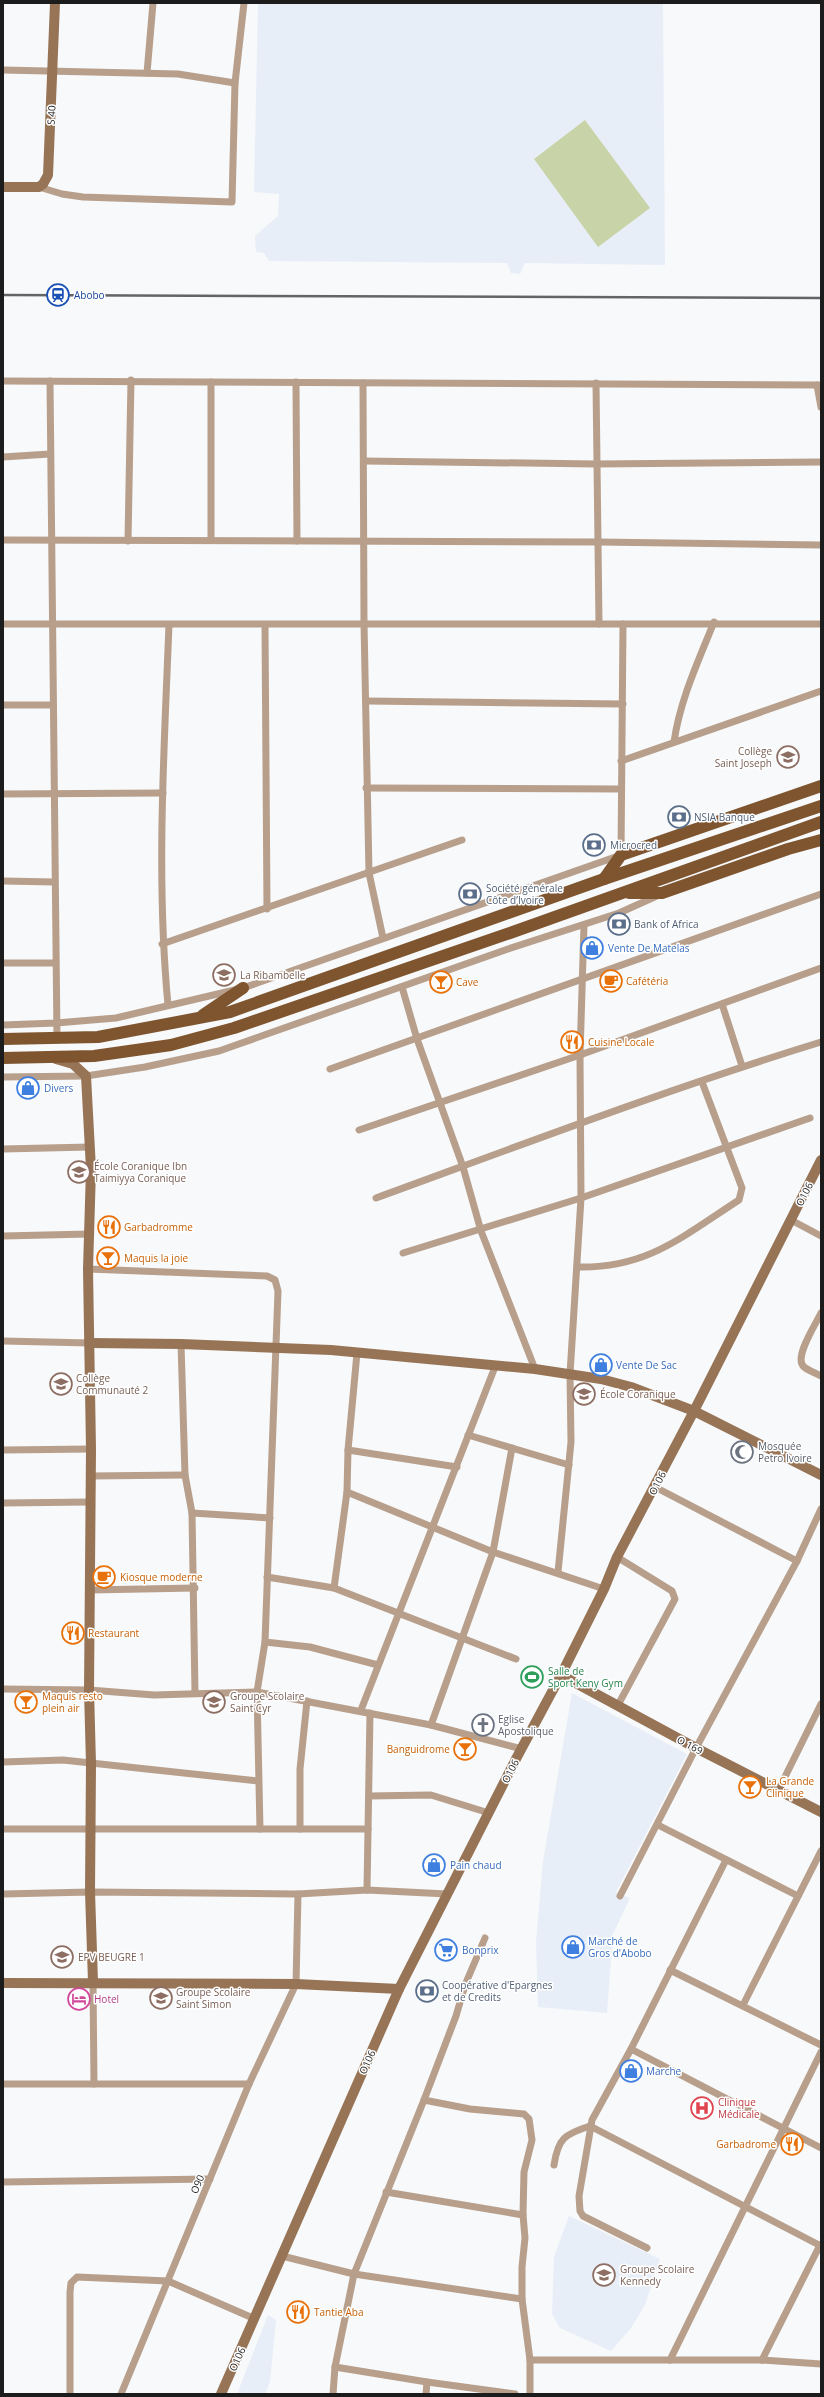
<svg xmlns="http://www.w3.org/2000/svg" width="824" height="2397" viewBox="0 0 824 2397" font-family="'Open Sans',sans-serif">
<style>
.built{fill:#e8eef7}
.green{fill:#c8d4a7}
.lines{fill:none;stroke-linecap:round;stroke-linejoin:round}
.street{stroke:#b89f8b;stroke-width:7}
.secondary{stroke:#977456;stroke-width:10}
.primary{stroke:#7f552f;stroke-width:12}
.rail{stroke:#636465;stroke-width:2.5}
.labels{text-anchor:middle;dominant-baseline:central;stroke-width:3;stroke-linejoin:round;paint-order:stroke}
.street-label{font-size:10px;fill:#1c1c1d;stroke:#fff}
.transit-label{font-size:10px;fill:#164399;stroke:#fff;text-anchor:start}
.education-label{font-size:10px;fill:#785e54;stroke:#fff;text-anchor:start}
.service-label{font-size:10px;fill:#4e5e75;stroke:#fff;text-anchor:start}
.shop-label{font-size:10px;fill:#366cbe;stroke:#fff;text-anchor:start}
.food-label{font-size:10px;fill:#c56008;stroke:#fff;text-anchor:start}
.worship-label{font-size:10px;fill:#5b616d;stroke:#fff;text-anchor:start}
.leisure-label{font-size:10px;fill:#27864d;stroke:#fff;text-anchor:start}
.hotel-label{font-size:10px;fill:#b23c85;stroke:#fff;text-anchor:start}
.health-label{font-size:10px;fill:#be3a42;stroke:#fff;text-anchor:start}
</style>
<rect width="100%" height="100%" fill="#f7f9fb"/>
<g class="built">
<polygon points="258,3 663,3 665,265 525,263 520,274 511,273 507,263 269,261 264,253 256,252 255,236 278,216 279,194 254,192"/>
<polygon points="572,1693 687,1754 616,1892 630,1898 613,1934 607,2013 538,2007 536,1942 543,1861"/>
<polygon points="569,2216 660,2259 645,2305 631,2328 611,2351 560,2328 552,2314 554,2257"/>
<polygon points="268,2315 276,2320 270,2382 265,2394 237,2394"/>
</g>
<polygon class="green" points="585,120 650,208 598,247 534,159"/>
<g class="lines">
<g class="street">
<polyline points="3,70 178,74 235,83"/>
<polyline points="147,73 153,3"/>
<polyline points="39,187 62,194 83,197 232,202 235,83 244,3"/>
<polyline points="3,381 821,385"/>
<polyline points="50,381 57,1039"/>
<polyline points="296,382 297,541"/>
<polyline points="363,383 364,623 369,873 383,938"/>
<polyline points="596,383 599,624"/>
<polyline points="817,385 821,407"/>
<polyline points="3,457 50,454"/>
<polyline points="364,461 596,464 821,462"/>
<polyline points="3,540 598,542 821,545"/>
<polyline points="211,540 211,382"/>
<polyline points="128,541 131,380"/>
<polyline points="3,624 821,624"/>
<polyline points="265,625 267,909"/>
<polyline points="366,701 623,704"/>
<polyline points="3,705 53,705"/>
<path d="M674,742C680,700 698,662 714,622"/>
<polyline points="621,761 821,691"/>
<polyline points="366,788 621,789"/>
<polyline points="3,794 163,793"/>
<polyline points="3,881 54,882"/>
<polyline points="162,944 462,840"/>
<polyline points="3,963 55,963"/>
<polyline points="402,987 417,1039 463,1167 481,1231 535,1369"/>
<polyline points="722,1004 742,1066"/>
<path d="M168,1005C156,879 164,752 169,625"/>
<polyline points="3,1025 56,1023 116,1018 243,988 621,855 623,624"/>
<polyline points="330,1069 821,894"/>
<polyline points="3,1077 86,1076 145,1067 219,1051 508,949 619,913 659,895"/>
<polyline points="359,1130 580,1055 821,968"/>
<polyline points="3,1149 90,1147"/>
<path d="M376,1198C524,1144 671,1088 821,1042"/>
<polyline points="791,1220 821,1236"/>
<polyline points="3,1236 89,1234"/>
<polyline points="403,1253 581,1198 810,1118"/>
<path d="M577,1267C647,1269 683,1236 739,1200L742,1188L702,1082"/>
<polyline points="88,1269 267,1276 275,1280 278,1291 265,1642 257,1692 260,1829"/>
<path d="M821,1313C816,1324 793,1358 804,1367C809,1371 816,1373 821,1376"/>
<polyline points="3,1341 90,1343"/>
<polyline points="181,1344 185,1475 192,1513 195,1693"/>
<polyline points="468,1435 569,1465"/>
<polyline points="3,1450 91,1449"/>
<polyline points="348,1450 457,1467"/>
<polyline points="90,1476 185,1475"/>
<polyline points="655,1487 797,1561"/>
<polyline points="347,1492 493,1552 604,1589"/>
<polyline points="3,1503 90,1502"/>
<polyline points="192,1513 270,1518"/>
<polyline points="617,1557 672,1591 675,1599 618,1705"/>
<polyline points="558,1572 571,1442 570,1374 581,1198 580,1055 584,925"/>
<polyline points="267,1577 334,1588 516,1659"/>
<polyline points="334,1588 347,1492 348,1450 357,1353"/>
<polyline points="90,1590 195,1588"/>
<polyline points="265,1642 310,1647 378,1665"/>
<polyline points="3,1689 89,1690 154,1695 257,1692 431,1725 522,1749"/>
<polyline points="361,1710 495,1367"/>
<polyline points="431,1725 493,1552 512,1448"/>
<polyline points="3,1762 63,1760 258,1781"/>
<polyline points="778,1791 821,1704"/>
<polyline points="369,1796 431,1795 489,1813"/>
<polyline points="658,1825 798,1896"/>
<polyline points="3,1829 368,1829"/>
<polyline points="300,1829 300,1769 307,1701"/>
<polyline points="367,1890 370,1713"/>
<polyline points="3,1894 90,1892 298,1894 367,1890 447,1894"/>
<polyline points="620,1896 696,1748 797,1561 821,1509"/>
<polyline points="670,1970 821,2045"/>
<polyline points="93,1982 94,2084"/>
<polyline points="743,2005 821,1851"/>
<polyline points="631,2049 821,2148"/>
<polyline points="3,2084 249,2084"/>
<polyline points="424,2100 470,2109 524,2114 529,2119 532,2140 524,2172 523,2215 525,2238 522,2267 522,2299 530,2360 530,2394"/>
<polyline points="590,2126 821,2246"/>
<path d="M554,2165C558,2138 565,2134 590,2126"/>
<polyline points="3,2182 210,2179"/>
<polyline points="386,2192 523,2215"/>
<polyline points="647,2248 583,2216 580,2211 579,2196 592,2120 631,2049 726,1860"/>
<polyline points="282,2256 354,2274 522,2299"/>
<polyline points="530,2360 762,2360 821,2364"/>
<polyline points="670,2360 821,2052"/>
<polyline points="762,2360 820,2245"/>
<polyline points="335,2367 427,2382 515,2394"/>
<polyline points="70,2394 70,2292 71,2283 77,2277 168,2281 255,2319"/>
<polyline points="121,2394 249,2084 296,1984 298,1894"/>
<polyline points="333,2394 335,2367 354,2274 424,2100 456,2016 465,1985 485,1938"/>
<polyline points="426,2394 427,2382"/>
</g>
<g class="secondary">
<polyline points="3,187 39,187 43,184 48,175 55,3"/>
<polyline points="56,1059 73,1064 86,1076 91,1169 88,1269 91,1449 89,1690 91,1764 90,1892 93,1982"/>
<polyline points="90,1343 181,1344 331,1350 535,1369 601,1379 631,1387 694,1411 821,1475"/>
<polyline points="561,1675 696,1748 821,1812"/>
<polyline points="3,1983 296,1984 399,1989"/>
<polyline points="221,2394 399,1989 517,1757 561,1675 604,1589 617,1557 694,1411 821,1160"/>
</g>
<g class="primary">
<polyline points="604,879 621,855 821,786"/>
<polyline points="629,893 662,893 788,849 821,840"/>
<polyline points="203,1015 243,988"/>
<polyline points="3,1039 98,1037 230,1012 604,879 821,806"/>
<polyline points="3,1058 94,1056 171,1045 234,1028 510,933 821,822"/>
</g>
<polyline class="rail" points="3,295 821,298"/>
</g>
<defs>
<g id="station-ring" transform="scale(1.15)"><circle r="9.5" fill="#fff" stroke="#1a4fb4" stroke-width="1.5"/><path d="M-3-6H3Q5-6 5-4V2Q5 4 3 4L4.5 6H3L1.5 4h-3L-3 6H-4.5L-3 4Q-5 4-5 2V-4Q-5-6-3-6ZM-3.5-4v3h7v-3ZM-3.5 1v1.5H-2V1ZM2 1v1.5H3.5V1Z" fill="#1a4fb4"/></g>
<g id="school-ring" transform="scale(1.15)"><circle r="9.5" fill="#fff" stroke="#8d6e63" stroke-width="1.5"/><path d="M0-5L7-2L0 1L-7-2ZM-4 1L0 2.5L4 1V4Q0 6-4 4Z" fill="#8d6e63"/></g>
<g id="bank-ring" transform="scale(1.15)"><circle r="9.5" fill="#fff" stroke="#5c6f8a" stroke-width="1.5"/><path d="M-6-4H6V4H-6ZM0-2.3a2.3 2.3 0 1 0 0 4.6a2.3 2.3 0 1 0 0-4.6Z" fill="#5c6f8a"/></g>
<g id="shop-ring" transform="scale(1.15)"><circle r="9.5" fill="#fff" stroke="#3f7fe0" stroke-width="1.5"/><path d="M-5-2.5h2.3a2.7 3.5 0 0 1 5.4 0H5L5.5 6h-11ZM-1.5-2.5h3a1.5 2.3 0 0 0-3 0Z" fill="#3f7fe0"/></g>
<g id="cafe-ring" transform="scale(1.15)"><circle r="9.5" fill="#fff" stroke="#e8710a" stroke-width="1.5"/><path d="M-5.5-4.5H6V0H3Q3 3.5 0 3.5H-2.5Q-5.5 3.5-5.5 0ZM3-3.2v2h1.7v-2ZM-6 4.5H4V6H-6Z" fill="#e8710a"/></g>
<g id="bar-ring" transform="scale(1.15)"><circle r="9.5" fill="#fff" stroke="#e8710a" stroke-width="1.5"/><path d="M-6-5H6L.8 .8V4.5H3.5V6h-7V4.5H-.8V.8Z" fill="#e8710a"/></g>
<g id="restaurant-ring" transform="scale(1.15)"><circle r="9.5" fill="#fff" stroke="#e8710a" stroke-width="1.5"/><path d="M-5-6h1v4h1v-4h1v4h1v-4h1v5L-1.5 .5V6h-2V.5L-5-1ZM5-6V6H3V1.5H1.5Q1.5-4 5-6Z" fill="#e8710a"/></g>
<g id="mosque-ring" transform="scale(1.15)"><circle r="9.5" fill="#fff" stroke="#6b7280" stroke-width="1.5"/><path d="M3.5-4.9A6 6 0 1 0 3.5 4.9A5 5 0 1 1 3.5-4.9Z" fill="#6b7280"/></g>
<g id="stadium-ring" transform="scale(1.15)"><circle r="9.5" fill="#fff" stroke="#2e9e5b" stroke-width="1.5"/><path d="M0-5a6.5 5 0 1 0 0 10a6.5 5 0 1 0 0-10ZM-3.5-1.8h7v3.6h-7Z" fill="#2e9e5b"/></g>
<g id="church-ring" transform="scale(1.15)"><circle r="9.5" fill="#fff" stroke="#6b7280" stroke-width="1.5"/><path d="M-1.2-6h2.4v3.5h3.3v2.4h-3.3V6h-2.4V-.1h-3.3v-2.4h3.3Z" fill="#6b7280"/></g>
<g id="supermarket-ring" transform="scale(1.15)"><circle r="9.5" fill="#fff" stroke="#3f7fe0" stroke-width="1.5"/><path d="M-6-5.5h2.5l.6 2H6L4.5 2H-2.5L-4.4-4H-6ZM-1.5 3.2a1.3 1.3 0 1 0 .1 0ZM3 3.2a1.3 1.3 0 1 0 .1 0Z" fill="#3f7fe0"/></g>
<g id="hotel-ring" transform="scale(1.15)"><circle r="9.5" fill="#fff" stroke="#d1479c" stroke-width="1.5"/><path d="M-6-4.5h1.5V1H6V5H4.5V3h-9V5H-6ZM-4 0a1.8 1.8 0 1 1 3.6 0ZM.5 0V-2.5h3Q6-2.5 6 0Z" fill="#d1479c"/></g>
<g id="hospital-ring" transform="scale(1.15)"><circle r="9.5" fill="#fff" stroke="#e0444e" stroke-width="1.5"/><path d="M-5-5h3v3.5h4V-5h3V5h-3V1.5h-4V5h-3Z" fill="#e0444e"/></g>
</defs>
<g fill-rule="evenodd">
<use href="#station-ring" x="58" y="295"/>
<use href="#school-ring" x="788" y="757"/>
<use href="#bank-ring" x="679" y="817"/>
<use href="#bank-ring" x="594" y="845"/>
<use href="#bank-ring" x="470" y="894"/>
<use href="#bank-ring" x="619" y="924"/>
<use href="#shop-ring" x="592" y="948"/>
<use href="#school-ring" x="224" y="975"/>
<use href="#cafe-ring" x="611" y="981"/>
<use href="#bar-ring" x="441" y="982"/>
<use href="#restaurant-ring" x="572" y="1042"/>
<use href="#shop-ring" x="28" y="1088"/>
<use href="#school-ring" x="79" y="1172"/>
<use href="#restaurant-ring" x="109" y="1227"/>
<use href="#bar-ring" x="108" y="1258"/>
<use href="#shop-ring" x="601" y="1365"/>
<use href="#school-ring" x="61" y="1384"/>
<use href="#school-ring" x="584" y="1394"/>
<use href="#mosque-ring" x="742" y="1452"/>
<use href="#cafe-ring" x="104" y="1577"/>
<use href="#restaurant-ring" x="73" y="1633"/>
<use href="#stadium-ring" x="532" y="1677"/>
<use href="#bar-ring" x="26" y="1702"/>
<use href="#school-ring" x="214" y="1702"/>
<use href="#church-ring" x="483" y="1725"/>
<use href="#bar-ring" x="465" y="1749"/>
<use href="#bar-ring" x="750" y="1787"/>
<use href="#shop-ring" x="434" y="1865"/>
<use href="#shop-ring" x="573" y="1947"/>
<use href="#supermarket-ring" x="446" y="1950"/>
<use href="#school-ring" x="62" y="1957"/>
<use href="#bank-ring" x="427" y="1991"/>
<use href="#school-ring" x="161" y="1998"/>
<use href="#hotel-ring" x="79" y="1999"/>
<use href="#shop-ring" x="631" y="2071"/>
<use href="#hospital-ring" x="702" y="2108"/>
<use href="#restaurant-ring" x="792" y="2144"/>
<use href="#school-ring" x="604" y="2275"/>
<use href="#restaurant-ring" x="298" y="2312"/>
</g>
<g class="labels">
<g class="street-label">
<text transform="translate(51 115) rotate(-87)">S 40</text>
<text transform="translate(804 1194) rotate(-63)">O106</text>
<text transform="translate(657 1483) rotate(-63)">O106</text>
<text transform="translate(690 1745) rotate(28)">O 169</text>
<text transform="translate(510 1771) rotate(-63)">O106</text>
<text transform="translate(367 2062) rotate(-66)">O106</text>
<text transform="translate(197 2184) rotate(-67)">O90</text>
<text transform="translate(237 2359) rotate(-66)">O106</text>
</g>
<g class="transit-label">
<text x="74" y="295">Abobo</text>
</g>
<g class="education-label">
<text x="772" y="751" text-anchor="end">Collège<tspan x="772" dy="12">Saint Joseph</tspan></text>
<text x="240" y="975">La Ribambelle</text>
<text x="94" y="1166">École Coranique Ibn<tspan x="94" dy="12">Taimiyya Coranique</tspan></text>
<text x="76" y="1378">Collège<tspan x="76" dy="12">Communauté 2</tspan></text>
<text x="600" y="1394">École Coranique</text>
<text x="230" y="1696">Groupe Scolaire<tspan x="230" dy="12">Saint Cyr</tspan></text>
<text x="78" y="1957">EPV BEUGRE 1</text>
<text x="176" y="1992">Groupe Scolaire<tspan x="176" dy="12">Saint Simon</tspan></text>
<text x="620" y="2269">Groupe Scolaire<tspan x="620" dy="12">Kennedy</tspan></text>
</g>
<g class="service-label">
<text x="694" y="817">NSIA Banque</text>
<text x="610" y="845">Microcred</text>
<text x="486" y="888">Société générale<tspan x="486" dy="12">Côte d’Ivoire</tspan></text>
<text x="634" y="924">Bank of Africa</text>
<text x="442" y="1985">Coopérative d'Epargnes<tspan x="442" dy="12">et de Credits</tspan></text>
</g>
<g class="shop-label">
<text x="608" y="948">Vente De Matelas</text>
<text x="44" y="1088">Divers</text>
<text x="616" y="1365">Vente De Sac</text>
<text x="450" y="1865">Pain chaud</text>
<text x="588" y="1941">Marché de<tspan x="588" dy="12">Gros d'Abobo</tspan></text>
<text x="462" y="1950">Bonprix</text>
<text x="646" y="2071">Marche</text>
</g>
<g class="food-label">
<text x="626" y="981">Cafétéria</text>
<text x="456" y="982">Cave</text>
<text x="588" y="1042">Cuisine Locale</text>
<text x="124" y="1227">Garbadromme</text>
<text x="124" y="1258">Maquis la joie</text>
<text x="120" y="1577">Kiosque moderne</text>
<text x="88" y="1633">Restaurant</text>
<text x="42" y="1696">Maquis resto<tspan x="42" dy="12">plein air</tspan></text>
<text x="450" y="1749" text-anchor="end">Banguidrome</text>
<text x="766" y="1781">La Grande<tspan x="766" dy="12">Clinique</tspan></text>
<text x="776" y="2144" text-anchor="end">Garbadrome</text>
<text x="314" y="2312">Tantie Aba</text>
</g>
<g class="worship-label">
<text x="758" y="1446">Mosquée<tspan x="758" dy="12">Petro Ivoire</tspan></text>
<text x="498" y="1719">Eglise<tspan x="498" dy="12">Apostolique</tspan></text>
</g>
<g class="leisure-label">
<text x="548" y="1671">Salle de<tspan x="548" dy="12">Sport Keny Gym</tspan></text>
</g>
<g class="hotel-label">
<text x="94" y="1999">Hotel</text>
</g>
<g class="health-label">
<text x="718" y="2102">Clinique<tspan x="718" dy="12">Médicale</tspan></text>
</g>
</g>
<rect width="824" height="2397" fill="none" stroke="#1c1c1d" stroke-width="8"/>
</svg>
